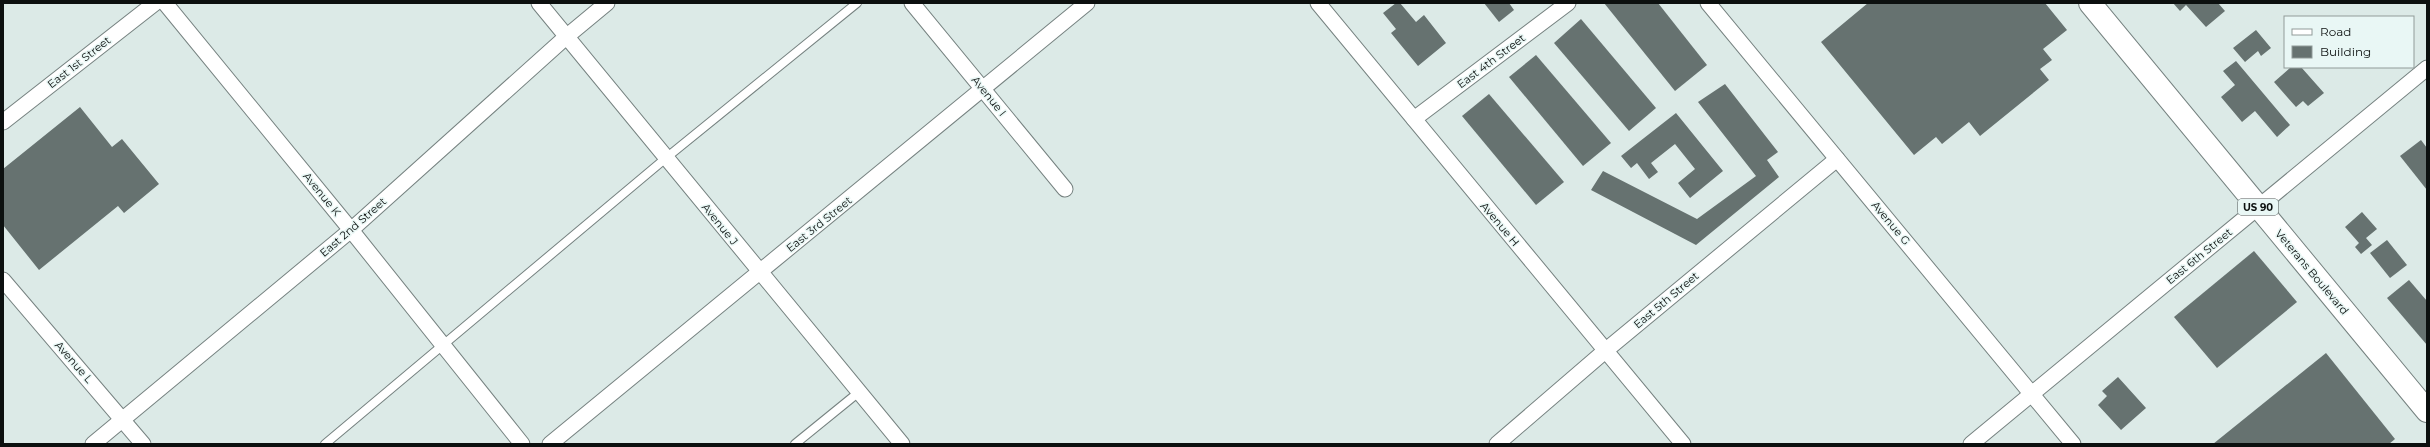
<svg xmlns="http://www.w3.org/2000/svg" width="2430" height="447" viewBox="0 0 2430 447" font-family="Montserrat,sans-serif">
<style>
.building{fill:#667270}
.lines{fill:none;stroke-linecap:round;stroke-linejoin:round}
.lane-casing{stroke:#768280;stroke-width:10}
.street-casing{stroke:#768280;stroke-width:17}
.primary-casing{stroke:#768280;stroke-width:24}
.lane{stroke:#fff;stroke-width:8}
.street{stroke:#fff;stroke-width:15}
.primary{stroke:#fff;stroke-width:22}
.labels{text-anchor:middle;dominant-baseline:central;stroke-width:3;stroke-linejoin:round;paint-order:stroke}
.shield{fill:#e9f7f5;stroke:#4e5554;stroke-width:1}
.shield-label{font-size:10px;font-weight:bold;fill:#0c100f}
.street-label{font-size:11px;fill:#0c100f;stroke:#e9f7f5}
</style>
<rect width="100%" height="100%" fill="#dceae7"/>
<g class="building">
<polygon points="1396,3 1400,3 1416,22 1424,15 1446,43 1418,66 1391,33 1396,29 1383,13"/>
<polygon points="1484,3 1509,3 1514,10 1499,22"/>
<polygon points="1604,3 1658,3 1707,65 1675,91"/>
<polygon points="1868,3 2045,3 2067,30 2043,49 2052,60 2040,69 2049,80 1980,136 1969,122 1942,144 1936,137 1914,155 1821,42"/>
<polygon points="2173,3 2218,3 2225,11 2206,27 2186,5 2180,11"/>
<polygon points="1581,19 1656,108 1629,131 1554,43"/>
<polygon points="2256,30 2271,48 2261,56 2258,51 2245,62 2233,48"/>
<polygon points="1536,55 1611,143 1583,166 1509,77"/>
<polygon points="2236,61 2290,125 2277,137 2255,111 2242,122 2221,97 2235,85 2223,71"/>
<polygon points="2291,67 2301,67 2324,93 2308,106 2303,101 2296,107 2274,82"/>
<polygon points="1725,84 1778,152 1767,160 1779,177 1696,245 1591,190 1603,171 1697,219 1756,176 1698,102"/>
<polygon points="1489,94 1564,182 1536,205 1462,116"/>
<polygon points="80,107 112,147 122,139 159,184 124,213 118,206 39,270 3,225 3,169"/>
<polygon points="1676,113 1723,171 1690,198 1678,183 1695,169 1675,144 1651,163 1658,172 1649,179 1637,163 1631,168 1621,156"/>
<polygon points="2421,140 2427,148 2427,190 2400,156"/>
<polygon points="2362,212 2377,229 2366,238 2372,245 2361,254 2355,247 2359,243 2345,227"/>
<polygon points="2387,240 2407,265 2390,278 2370,253"/>
<polygon points="2254,251 2297,302 2217,368 2174,317"/>
<polygon points="2409,280 2427,301 2427,345 2387,298"/>
<polygon points="2326,353 2395,439 2389,444 2213,444"/>
<polygon points="2118,377 2146,408 2121,430 2098,405 2107,396 2102,391"/>
</g>
<g class="lines">
<g class="lane-casing">
<g id="lane">
<polyline points="325,444 666,158 857,3"/>
<polyline points="795,444 859,392"/>
</g>
</g>
<g class="street-casing">
<g id="street">
<polyline points="165,3 351,230 522,444"/>
<polyline points="539,3 902,444"/>
<polyline points="912,3 1065,189"/>
<polyline points="1318,3 1683,444"/>
<polyline points="1708,3 2073,444"/>
<polyline points="1414,119 1568,3"/>
<polyline points="3,122 155,3"/>
<polyline points="3,280 143,444"/>
<polyline points="93,444 351,230 566,37 607,3"/>
<polyline points="550,444 1087,3"/>
<polyline points="1497,444 1605,351 1837,159"/>
<polyline points="1971,444 2427,68"/>
</g>
</g>
<g class="primary-casing">
<polyline id="primary" points="2090,3 2427,411"/>
</g>
<use href="#lane" class="lane"/>
<use href="#street" class="street"/>
<use href="#primary" class="primary"/>
</g>
<g class="labels">
<rect class="shield" x="2238" y="199" width="40" height="16" rx="3"/>
<g class="shield-label">
<text x="2258" y="207">US 90</text>
</g>
<g class="street-label">
<text transform="translate(1491 61) rotate(-37)">East 4th Street</text>
<text transform="translate(79 62) rotate(-38)">East 1st Street</text>
<text transform="translate(989 96) rotate(51)">Avenue I</text>
<text transform="translate(322 194) rotate(51)">Avenue K</text>
<text transform="translate(1891 223) rotate(50)">Avenue G</text>
<text transform="translate(720 224) rotate(51)">Avenue J</text>
<text transform="translate(819 224) rotate(-39)">East 3rd Street</text>
<text transform="translate(1500 224) rotate(50)">Avenue H</text>
<text transform="translate(353 227) rotate(-41)">East 2nd Street</text>
<text transform="translate(2199 256) rotate(-39)">East 6th Street</text>
<text transform="translate(2312 272) rotate(50)">Veterans Boulevard</text>
<text transform="translate(1666 300) rotate(-40)">East 5th Street</text>
<text transform="translate(74 362) rotate(49)">Avenue L</text>
</g>
</g>
<rect width="2430" height="447" fill="none" stroke="#0c100f" stroke-width="8"/>
<rect x="2284" y="16" width="130" height="52" fill="#e9f7f5" stroke="#919b99"/>
<rect x="2292" y="29" width="20" height="6" fill="#ffffff" stroke="#919b99"/>
<text x="2320" y="36" font-size="12" fill="#0c100f">Road</text>
<rect x="2292" y="46" width="20" height="12" fill="#667270" stroke="#919b99"/>
<text x="2320" y="56" font-size="12" fill="#0c100f">Building</text>
</svg>
